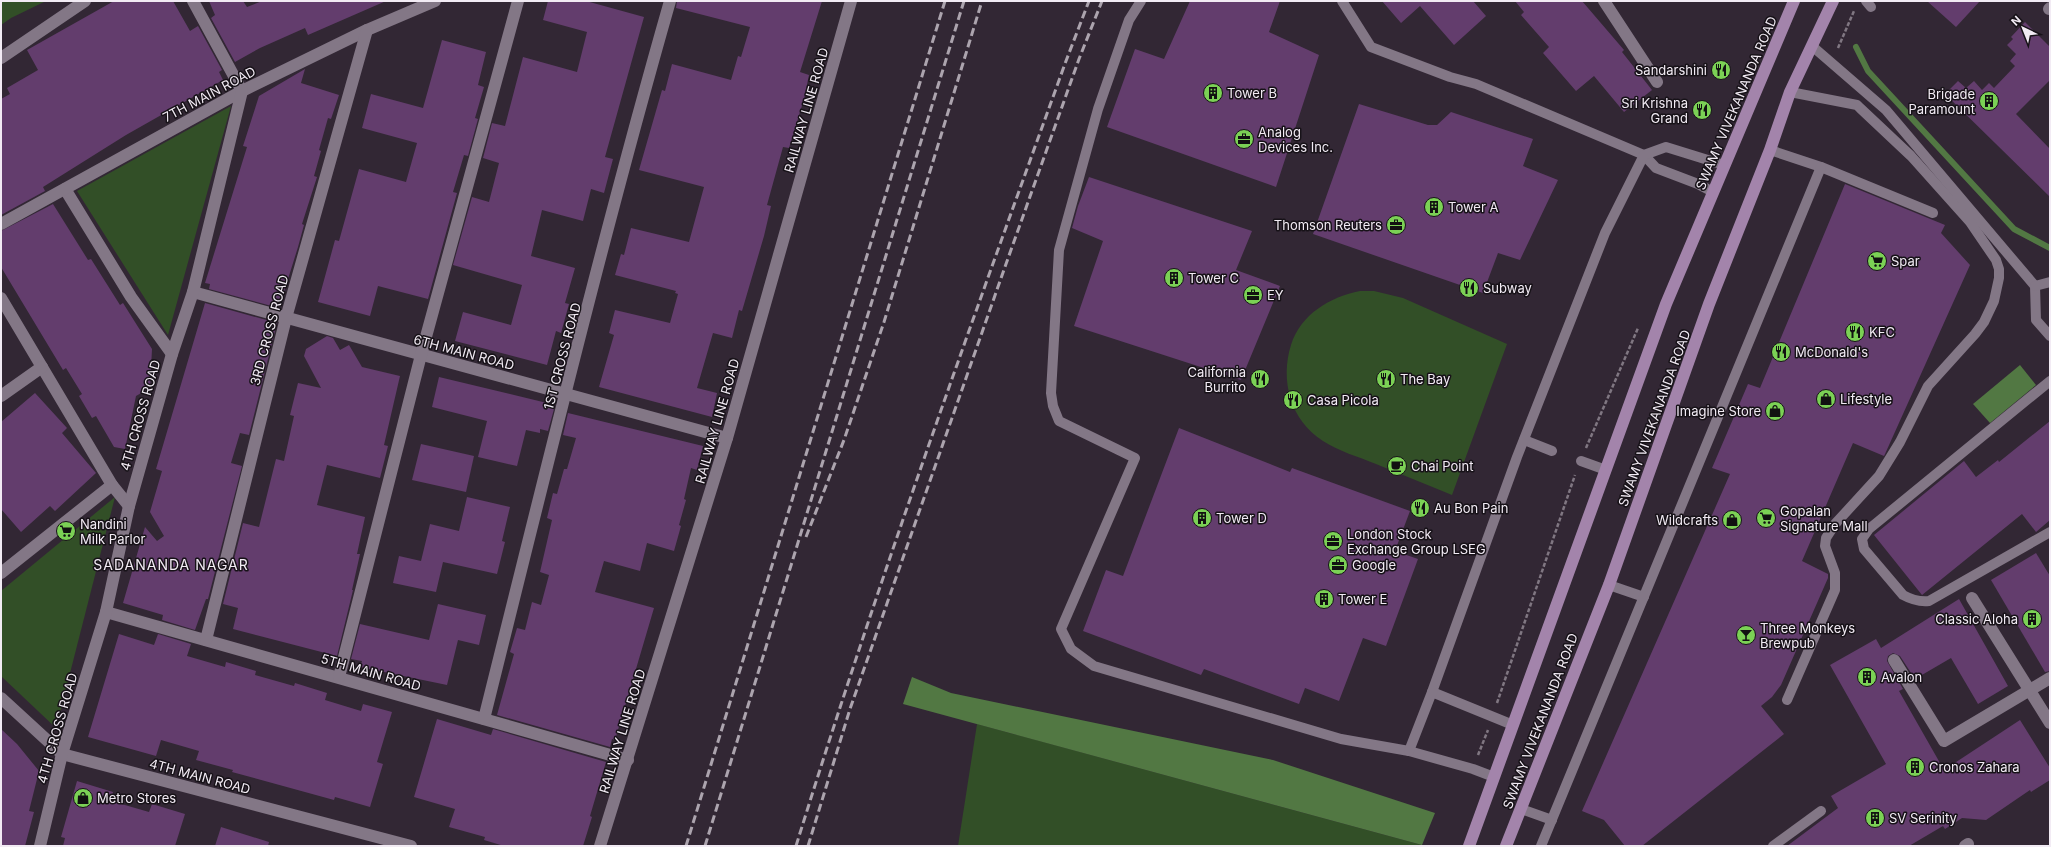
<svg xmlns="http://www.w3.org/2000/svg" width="2051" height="847" viewBox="0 0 2051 847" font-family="Inter,sans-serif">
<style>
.green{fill:#324f27}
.water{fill:#527843}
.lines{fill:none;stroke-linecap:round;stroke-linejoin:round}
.stream{stroke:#527843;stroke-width:6}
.building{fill:#633d6d}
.path{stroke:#807782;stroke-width:2.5;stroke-dasharray:4 2;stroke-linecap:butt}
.lane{stroke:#837786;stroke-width:10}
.street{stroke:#837786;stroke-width:12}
.secondary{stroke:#837786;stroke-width:12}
.primary{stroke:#a384ab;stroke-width:12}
.rail{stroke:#aca4ae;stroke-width:3;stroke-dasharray:8 4;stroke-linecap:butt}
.labels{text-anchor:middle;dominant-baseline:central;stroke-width:3;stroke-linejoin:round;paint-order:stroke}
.poi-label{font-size:13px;fill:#f2ebf4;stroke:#171218;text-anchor:start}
.street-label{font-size:13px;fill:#f2ebf4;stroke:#171218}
.neighbourhood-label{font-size:14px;letter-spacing:1px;fill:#f2ebf4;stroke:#171218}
</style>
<rect width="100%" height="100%" fill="#322734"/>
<g class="green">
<polygon points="1,1 46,1 11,18 1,25"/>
<polygon points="231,106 168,335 77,191"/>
<path d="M1360,291H1374L1403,298L1507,344L1452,495C1427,485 1401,474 1376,464C1359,457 1338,451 1323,441C1290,420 1280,380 1291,345C1301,314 1330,297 1360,291Z"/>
<polygon points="115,497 56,728 1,676 1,591"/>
<polygon points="977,724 1422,845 958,846"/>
</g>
<g class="water">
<polygon points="2020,365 2036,385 1990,423 1973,404"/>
<polygon points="912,677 951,693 1273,760 1435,813 1422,845 903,704"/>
</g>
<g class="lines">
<polyline class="stream" points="1856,47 1868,71 2014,229 2050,248"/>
</g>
<g class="building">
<polygon points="114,1 173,1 190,31 198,26 222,70 219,72 223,80 126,135 43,187 45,191 1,215 1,99 10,94 7,88 38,70 27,50"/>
<polygon points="209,1 243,1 247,7 262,1 386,1 308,35 305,28 260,48 235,62 211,18 215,15"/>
<polygon points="548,1 586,1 644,17 605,157 613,159 604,193 591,189 583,221 542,210 531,256 575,268 565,303 569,304 561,333 556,331 547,365 455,341 463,312 511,325 522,285 453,265 472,197 489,202 499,163 483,158 492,123 505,126 523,57 577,72 587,32 543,20"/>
<polygon points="677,1 822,1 800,72 809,75 804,99 789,148 783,147 767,205 771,206 764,236 742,311 739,310 732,338 713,333 697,388 717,393 712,417 599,387 614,335 609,333 615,310 670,323 678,294 675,293 676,291 615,275 621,254 624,255 631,228 689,242 704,187 639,170 662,90 665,91 672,64 731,80 738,56 741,57 750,27 676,8"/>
<polygon points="1190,1 1280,1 1269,32 1319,55 1276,187 1107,127 1135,49 1164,59"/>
<polygon points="1382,1 1473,1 1486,16 1454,45 1420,6 1401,23"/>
<polygon points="1515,1 1582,1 1624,50 1622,52 1652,90 1624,112 1594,76 1576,91 1543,53 1549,47 1521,15 1524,12"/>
<polygon points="1927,1 1980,1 1956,27"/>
<polygon points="2025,22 2050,47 2050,80 2016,114 2050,149 2050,197 1945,94 1958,81 1966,88 1974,81 1982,90 1989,83 1994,88 2015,66 2010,61 2016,54 2007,45 2013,39 2011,37"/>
<polygon points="442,40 486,52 478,85 484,87 475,118 478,119 468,156 464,155 453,192 457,193 428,299 378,286 370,316 318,302 335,240 339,241 359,169 406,182 417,143 362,128 371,94 423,108"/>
<polygon points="305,69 301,83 339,95 331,119 328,118 319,150 321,151 314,176 317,177 302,224 304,225 298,247 279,308 209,289 210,284 205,283 247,147 243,146 259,96"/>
<polygon points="1359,104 1428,125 1437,125 1451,112 1533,139 1523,166 1558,180 1520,260 1498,253 1483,293 1313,234"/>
<polygon points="1089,177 1252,231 1236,270 1280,286 1241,380 1074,326 1103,241 1072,228 1078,206"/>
<polygon points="1845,184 1945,225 1941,233 1970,265 1885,454 1884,456 1853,443 1802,561 1828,574 1828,578 1781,685 1772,697 1761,706 1784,734 1642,846 1625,846 1604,820 1582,811 1730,474 1712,468 1748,384 1760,388"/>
<polygon points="53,204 88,260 91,259 120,305 123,303 152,349 150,388 136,396 125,449 114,447 96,416 92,418 79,396 82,394 66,368 63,370 1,267 1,231"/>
<polygon points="205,303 277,323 249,435 240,433 231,463 242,466 208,599 206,599 195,630 162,620 163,615 123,603 145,527 157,541 164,536 150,512 162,471 156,469"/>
<polygon points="327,336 333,338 340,350 349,345 362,367 400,376 384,445 388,446 380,478 327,465 317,505 365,517 357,554 360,554 352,590 353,590 337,656 233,629 238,608 223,604 243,523 259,527 276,459 284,461 294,416 290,415 298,383 321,388 304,356 306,349"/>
<polygon points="439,377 547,403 546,407 554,409 548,431 540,429 540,433 526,430 517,466 478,457 487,421 432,407"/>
<polygon points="35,393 67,428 62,433 96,473 55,511 50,506 21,532 1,509 1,422"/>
<polygon points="568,413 703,446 697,470 691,468 684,499 686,500 679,525 681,526 674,551 647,543 640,571 604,561 595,592 654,608 615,740 612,739 610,747 497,715 514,654 510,652 517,628 525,630 532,602 541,605 549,575 540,572 552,520 547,518 553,493 557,494 564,469 567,469 576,438 563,435"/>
<polygon points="2050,421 2050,520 2036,532 2022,514 1922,595 1874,535 1964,461 1976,477 1998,460 1999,462"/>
<polygon points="1179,428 1290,472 1292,468 1410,511 1395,551 1418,559 1386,646 1363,638 1339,701 1305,688 1299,704 1204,669 1201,675 1083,631 1106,570 1123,576"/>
<polygon points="421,444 474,456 466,492 412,480"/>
<polygon points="467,497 510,507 502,541 505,542 497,574 443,562 436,592 393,583 399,556 421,561 430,524 459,531"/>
<polygon points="2036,553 2050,576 2050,671 2045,672 1991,580"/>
<polygon points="1959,599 2008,686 1978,704 1951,658 1915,679 1900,656 1893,653 1888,656 1887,661 1903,689 1899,691 1944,770 2020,720 2050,768 2050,780 2031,792 2030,790 1986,820 1962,818 1945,829 1943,826 1909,846 1787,846 1838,808 1831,796 1886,764 1830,665 1876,639 1881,648"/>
<polygon points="438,604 486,615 479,645 458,640 447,685 360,667 362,661 351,659 360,624 429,640"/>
<polygon points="119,634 154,645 158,634 191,644 187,656 225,667 226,662 256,671 255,675 294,686 295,683 327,693 325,700 361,711 363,704 392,712 377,762 383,764 370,807 335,797 334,800 232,772 233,770 196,760 199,751 161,740 156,756 88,737"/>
<polygon points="437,719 491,735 493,729 606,762 590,816 592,817 583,846 504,846 484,840 485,837 449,827 455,809 414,797"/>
<polygon points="1,729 17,744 39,771 29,811 34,812 25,846 1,846"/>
<polygon points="77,781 113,792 111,801 149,812 152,804 185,814 175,846 63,846 65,838 61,837"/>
<polygon points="221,827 269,842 268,846 215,846"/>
</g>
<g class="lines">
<g class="path">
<polyline points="1838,48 1854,11"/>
<polyline points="1586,448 1638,328"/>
<polyline points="1497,703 1575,475"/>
<polyline points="1478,755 1488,730"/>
</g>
<g class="lane">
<polyline points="1141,1 1129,20 1098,109 1059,250 1051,393 1053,406 1059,421 1135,458 1061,629 1071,649 1094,666 1341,739 1409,751 1473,769 1494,777"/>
<polyline points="1342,1 1371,47 1450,77 1476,84 1644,155 1656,168 1698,184 1713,192"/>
<polyline points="1866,1 1871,7"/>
<polyline points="1812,46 1886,110 2035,286 2036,320 2050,336"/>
<polyline points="1770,150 1821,167 1933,213"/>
<polyline points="2035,286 2050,282"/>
<path d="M2050,381L1869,529L1862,539L1864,549L1903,595C1912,600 1919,602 1929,601L2050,532"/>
<polyline points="1524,440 1552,451"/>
<polyline points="1581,461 1606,470"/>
<polyline points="1609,585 1644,597"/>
<polyline points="1432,692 1513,725"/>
<polyline points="1787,700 1835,590 1835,573 1825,546 1826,538 1835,524 1879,476 1900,442 1928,386 1975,334 1984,322 1994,301 1999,278 1999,269 1996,260 1970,222 1911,156 1860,108 1857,105 1790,92"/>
<polyline points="1409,751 1432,692 1517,457 1605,233 1644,155 1666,147 1724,165"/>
<polyline points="1521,809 1552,820"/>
<polyline points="1541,846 1821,167"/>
<polyline points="1773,846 1821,811"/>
</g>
<g class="street">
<polyline points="1604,1 1657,82"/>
<polyline points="2049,9 2050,8"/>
<polyline points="65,189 131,297 172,354"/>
<polyline points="1,224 242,91 367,30 435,1"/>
<polyline points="193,292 727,438"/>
<polyline points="1,298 112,485"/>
<polyline points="1,396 42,367"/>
<polyline points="1,573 112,485 129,506"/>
<polyline points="1972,598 2050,723"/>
<polyline points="106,612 628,760"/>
<polyline points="206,640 286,318 367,30"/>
<polyline points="1894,660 1944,741 2050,678"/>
<polyline points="339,677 421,355 518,1"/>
<polyline points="1,698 62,754 411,846"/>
<path d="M484,719C544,479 602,239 670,1"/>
<polyline points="40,846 62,754 106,612 129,506 172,354 193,292 242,91 193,1"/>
<polyline points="1965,846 1968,844"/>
</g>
<g class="secondary">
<polyline points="1,58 85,1"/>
<polyline points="600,846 727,438 851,1"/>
</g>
<g class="primary">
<polyline points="1469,846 1666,304 1794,1"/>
<polyline points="1506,846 1609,585 1709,304 1770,150 1790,92 1833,1"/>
</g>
<g class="rail">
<polyline points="806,537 844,440 884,322 982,1"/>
<polyline points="686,846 945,1"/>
<polyline points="705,846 964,1"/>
<path d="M796,846C878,581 972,321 1066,61L1089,1"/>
<polyline points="808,846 850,709 1006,264 1079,59 1102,1"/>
</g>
</g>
<defs>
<g id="restaurant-disc" transform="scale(1)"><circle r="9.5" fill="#7bd155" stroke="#171218"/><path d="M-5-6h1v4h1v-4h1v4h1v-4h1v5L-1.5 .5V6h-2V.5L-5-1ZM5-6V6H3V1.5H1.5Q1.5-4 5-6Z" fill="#111"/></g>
<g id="building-disc" transform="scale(1)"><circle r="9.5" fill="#7bd155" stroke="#171218"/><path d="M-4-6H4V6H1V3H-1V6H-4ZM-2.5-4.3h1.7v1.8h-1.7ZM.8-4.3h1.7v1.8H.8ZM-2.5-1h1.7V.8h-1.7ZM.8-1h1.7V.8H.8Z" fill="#111"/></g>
<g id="office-disc" transform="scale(1)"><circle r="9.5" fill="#7bd155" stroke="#171218"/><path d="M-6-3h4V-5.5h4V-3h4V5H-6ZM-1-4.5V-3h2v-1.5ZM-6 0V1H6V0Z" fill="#111"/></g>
<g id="supermarket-disc" transform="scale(1)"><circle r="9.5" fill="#7bd155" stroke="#171218"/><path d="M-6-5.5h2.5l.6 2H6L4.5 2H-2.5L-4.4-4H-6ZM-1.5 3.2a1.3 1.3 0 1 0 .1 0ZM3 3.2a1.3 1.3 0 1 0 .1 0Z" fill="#111"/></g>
<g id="shop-disc" transform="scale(1)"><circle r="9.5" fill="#7bd155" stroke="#171218"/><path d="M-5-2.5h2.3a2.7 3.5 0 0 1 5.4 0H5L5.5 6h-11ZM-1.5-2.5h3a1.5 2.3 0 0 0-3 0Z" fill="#111"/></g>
<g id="cafe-disc" transform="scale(1)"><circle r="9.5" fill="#7bd155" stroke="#171218"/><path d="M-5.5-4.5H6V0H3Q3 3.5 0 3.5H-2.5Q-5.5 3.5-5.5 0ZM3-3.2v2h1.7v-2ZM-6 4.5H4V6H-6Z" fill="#111"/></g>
<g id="bar-disc" transform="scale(1)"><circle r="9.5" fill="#7bd155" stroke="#171218"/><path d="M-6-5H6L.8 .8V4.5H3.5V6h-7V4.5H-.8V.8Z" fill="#111"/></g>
</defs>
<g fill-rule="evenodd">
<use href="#restaurant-disc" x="1721" y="70"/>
<use href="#building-disc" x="1213" y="93"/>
<use href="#building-disc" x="1989" y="101"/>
<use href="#restaurant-disc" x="1702" y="110"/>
<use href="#office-disc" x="1244" y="139"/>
<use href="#building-disc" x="1434" y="207"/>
<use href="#office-disc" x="1396" y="225"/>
<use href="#supermarket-disc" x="1877" y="261"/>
<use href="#building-disc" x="1174" y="278"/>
<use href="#restaurant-disc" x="1469" y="288"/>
<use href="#office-disc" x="1253" y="295"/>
<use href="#restaurant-disc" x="1855" y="332"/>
<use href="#restaurant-disc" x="1781" y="352"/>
<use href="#restaurant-disc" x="1260" y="379"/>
<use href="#restaurant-disc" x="1386" y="379"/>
<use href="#shop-disc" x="1826" y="399"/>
<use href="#restaurant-disc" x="1293" y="400"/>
<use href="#shop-disc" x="1775" y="411"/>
<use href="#cafe-disc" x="1397" y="466"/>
<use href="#restaurant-disc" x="1420" y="508"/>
<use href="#building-disc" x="1202" y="518"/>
<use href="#supermarket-disc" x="1766" y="518"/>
<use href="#shop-disc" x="1732" y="520"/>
<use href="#supermarket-disc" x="66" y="531"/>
<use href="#office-disc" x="1333" y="541"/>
<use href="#office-disc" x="1338" y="565"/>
<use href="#building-disc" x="1324" y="599"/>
<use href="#building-disc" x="2032" y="619"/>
<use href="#bar-disc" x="1746" y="635"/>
<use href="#building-disc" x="1867" y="677"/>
<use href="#building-disc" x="1915" y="767"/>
<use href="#shop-disc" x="83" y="798"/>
<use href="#building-disc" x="1875" y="818"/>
</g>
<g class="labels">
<g class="poi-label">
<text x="1707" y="70" text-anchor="end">Sandarshini</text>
<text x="1227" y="93">Tower B</text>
<text x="1975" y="94" text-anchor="end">Brigade<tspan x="1975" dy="15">Paramount</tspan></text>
<text x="1688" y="103" text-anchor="end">Sri Krishna<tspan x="1688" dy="15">Grand</tspan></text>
<text x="1258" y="132">Analog<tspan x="1258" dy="15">Devices Inc.</tspan></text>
<text x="1448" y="207">Tower A</text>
<text x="1382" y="225" text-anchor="end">Thomson Reuters</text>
<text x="1891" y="261">Spar</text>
<text x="1188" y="278">Tower C</text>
<text x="1483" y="288">Subway</text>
<text x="1267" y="295">EY</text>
<text x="1869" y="332">KFC</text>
<text x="1795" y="352">McDonald's</text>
<text x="1246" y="372" text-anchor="end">California<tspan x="1246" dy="15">Burrito</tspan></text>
<text x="1400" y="379">The Bay</text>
<text x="1840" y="399">Lifestyle</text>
<text x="1307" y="400">Casa Picola</text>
<text x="1761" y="411" text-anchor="end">Imagine Store</text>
<text x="1411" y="466">Chai Point</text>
<text x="1434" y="508">Au Bon Pain</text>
<text x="1780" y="511">Gopalan<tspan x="1780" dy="15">Signature Mall</tspan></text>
<text x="1216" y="518">Tower D</text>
<text x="1718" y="520" text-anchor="end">Wildcrafts</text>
<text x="80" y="524">Nandini<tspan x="80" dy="15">Milk Parlor</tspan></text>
<text x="1347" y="534">London Stock<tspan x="1347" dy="15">Exchange Group LSEG</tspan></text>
<text x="1352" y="565">Google</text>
<text x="1338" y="599">Tower E</text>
<text x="2018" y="619" text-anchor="end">Classic Aloha</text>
<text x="1760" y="628">Three Monkeys<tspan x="1760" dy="15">Brewpub</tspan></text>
<text x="1881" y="677">Avalon</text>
<text x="1929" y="767">Cronos Zahara</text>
<text x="97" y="798">Metro Stores</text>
<text x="1889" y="818">SV Serinity</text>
</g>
<g class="street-label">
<text transform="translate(209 94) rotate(-28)">7TH MAIN ROAD</text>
<text transform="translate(1736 103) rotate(-67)">SWAMY VIVEKANANDA ROAD</text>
<text transform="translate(806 110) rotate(-74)">RAILWAY LINE ROAD</text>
<text transform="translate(269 330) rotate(-75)">3RD CROSS ROAD</text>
<text transform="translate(464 352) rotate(15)">6TH MAIN ROAD</text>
<text transform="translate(562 356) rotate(-75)">1ST CROSS ROAD</text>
<text transform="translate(140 415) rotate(-74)">4TH CROSS ROAD</text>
<text transform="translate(1654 418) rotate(-70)">SWAMY VIVEKANANDA ROAD</text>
<text transform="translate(717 421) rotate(-74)">RAILWAY LINE ROAD</text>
<text transform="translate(371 672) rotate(16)">5TH MAIN ROAD</text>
<text transform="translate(1540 721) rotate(-69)">SWAMY VIVEKANANDA ROAD</text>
<text transform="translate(57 728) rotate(-74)">4TH CROSS ROAD</text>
<text transform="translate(622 731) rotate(-73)">RAILWAY LINE ROAD</text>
<text transform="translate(200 776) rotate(15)">4TH MAIN ROAD</text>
</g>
<g class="neighbourhood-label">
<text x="171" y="564">SADANANDA NAGAR</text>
</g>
</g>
<rect width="2051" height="847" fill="none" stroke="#f2ebf4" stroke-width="4"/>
<g transform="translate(2023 28) rotate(317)" stroke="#171218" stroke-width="3" paint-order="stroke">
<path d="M0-3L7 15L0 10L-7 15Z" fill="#f2ebf4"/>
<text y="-6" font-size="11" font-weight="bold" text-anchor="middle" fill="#f2ebf4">N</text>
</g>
</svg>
